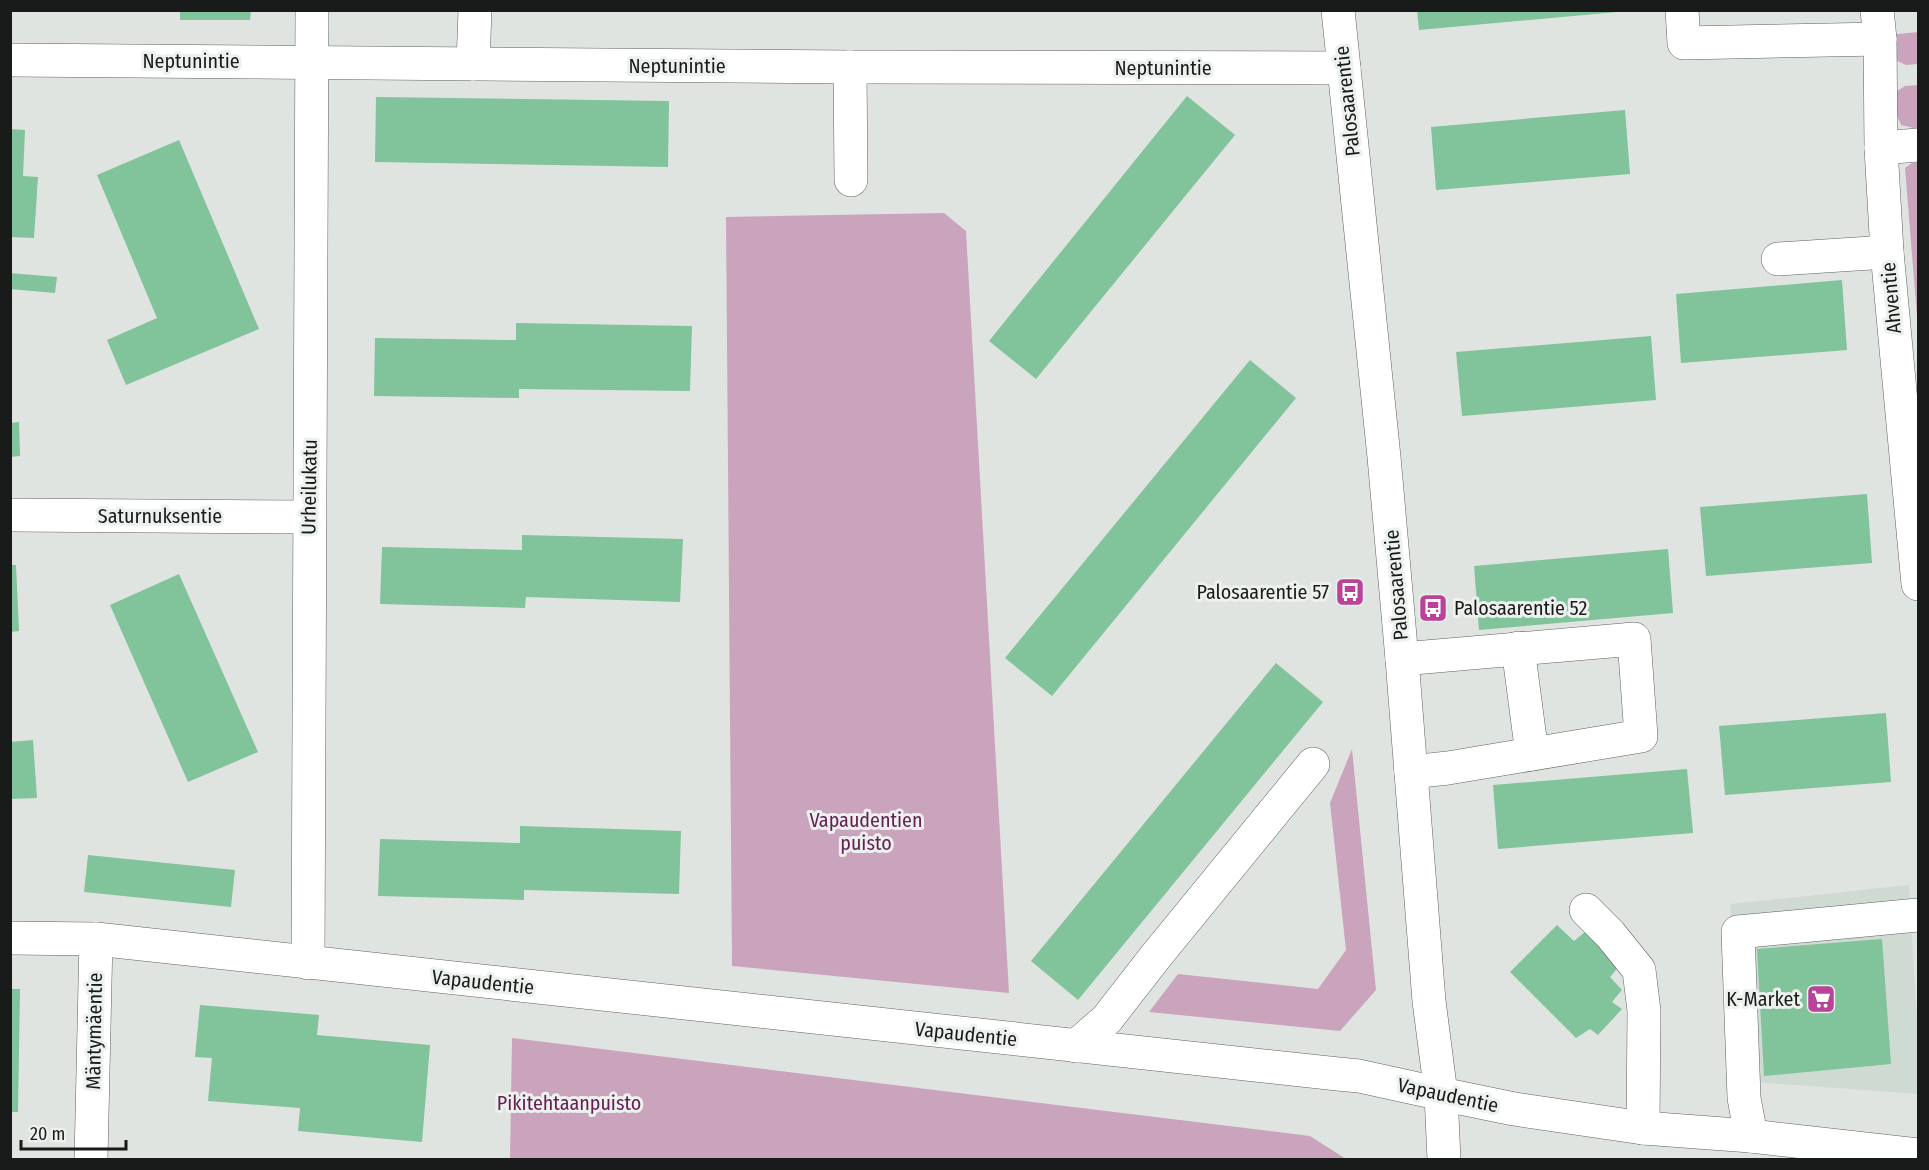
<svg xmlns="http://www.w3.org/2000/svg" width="1929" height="1170" viewBox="0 0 1929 1170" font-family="'Fira Sans Condensed',sans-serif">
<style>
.built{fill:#cfdad3}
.green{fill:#caa4bd}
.building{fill:#81c39a}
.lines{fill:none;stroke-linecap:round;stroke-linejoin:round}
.minor-casing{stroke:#5f6260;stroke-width:34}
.major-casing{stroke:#5f6260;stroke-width:34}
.minor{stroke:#fff;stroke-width:33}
.major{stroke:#fff;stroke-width:33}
.labels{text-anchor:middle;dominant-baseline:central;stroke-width:6;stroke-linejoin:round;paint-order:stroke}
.street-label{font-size:20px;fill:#191b1a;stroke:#edf1ee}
.poi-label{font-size:20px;fill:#191b1a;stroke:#edf1ee;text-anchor:end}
.park-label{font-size:20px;fill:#662054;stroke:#edf1ee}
</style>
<rect width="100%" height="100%" fill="#e0e4e1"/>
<polygon class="built" points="1909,885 1918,1035 1918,1094 1753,1082 1730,904"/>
<g class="green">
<polygon points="1918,32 1918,64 1906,65 1891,58 1888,35"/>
<polygon points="1918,85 1918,129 1901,125 1894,108 1894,93 1905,86"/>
<polygon points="1918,162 1918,329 1905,168 1912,163"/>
<polygon points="944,213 966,231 1009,993 732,966 726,217"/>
<polygon points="1352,749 1376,990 1340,1031 1149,1012 1178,974 1318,989 1346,950 1330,803"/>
<polygon points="512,1038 1310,1136 1346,1159 510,1159"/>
</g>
<g class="building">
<polygon points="180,10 251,10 250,20 180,20"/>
<polygon points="1417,10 1617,10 1617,12 1419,30"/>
<polygon points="1187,96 1235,135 1036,379 989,341"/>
<polygon points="376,97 669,101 668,167 375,162"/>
<polygon points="1625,110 1630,174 1436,190 1431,127"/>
<polygon points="10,129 25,130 23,176 38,177 34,238 10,237"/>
<polygon points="179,140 259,329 126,385 107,340 157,318 97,175"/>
<polygon points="10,273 57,277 55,293 10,289"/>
<polygon points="1842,280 1847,350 1681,363 1676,294"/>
<polygon points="516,323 692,326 690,391 519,389 519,398 374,396 375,338 516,340"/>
<polygon points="1651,336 1656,400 1462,416 1456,352"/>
<polygon points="1250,360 1296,398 1052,696 1005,658"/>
<polygon points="19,422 20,456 10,457 10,423"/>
<polygon points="1867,494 1872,563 1706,576 1700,507"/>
<polygon points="522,535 683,539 680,602 526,597 525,608 380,604 382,547 522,550"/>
<polygon points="1668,549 1673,613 1479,630 1474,566"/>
<polygon points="10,565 16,565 19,631 10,632"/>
<polygon points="179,574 258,752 188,782 110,605"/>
<polygon points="1276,663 1323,702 1078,1000 1031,961"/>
<polygon points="1886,713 1891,782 1725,795 1719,726"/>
<polygon points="33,740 37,798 10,799 10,742"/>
<polygon points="1687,769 1693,833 1498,849 1493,785"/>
<polygon points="520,826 681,831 679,894 524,890 524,900 378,896 380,839 520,843"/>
<polygon points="88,855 235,870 231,907 84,892"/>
<polygon points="1557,925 1574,941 1585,932 1621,964 1610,977 1622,990 1612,1002 1622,1009 1598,1035 1590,1029 1576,1038 1510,972"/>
<polygon points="1882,939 1891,1064 1764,1076 1757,949"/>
<polygon points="10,989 20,989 18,1112 10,1112"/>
<polygon points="200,1005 319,1015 317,1035 430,1045 422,1142 298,1131 300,1108 208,1101 212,1058 195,1057"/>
</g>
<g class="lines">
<g class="minor-casing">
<g id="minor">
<polyline points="1682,10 1684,43 1880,39"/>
<polyline points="1877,10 1880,39 1881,148 1887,252 1918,584"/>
<polyline points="10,60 850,67 1344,68"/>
<polyline points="473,64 475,10"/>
<polyline points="850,67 851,180"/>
<polyline points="1881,148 1918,145"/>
<polyline points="1778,259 1887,252"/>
<polyline points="10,515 309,517"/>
<polyline points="1518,648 1532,754"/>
<polyline points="1402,659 1634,639 1641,736 1448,768 1411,772"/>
<polyline points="1586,910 1610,934 1639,970 1644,1011 1643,1128"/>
<polyline points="10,938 96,939 1338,1074 1359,1076 1441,1094"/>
<polyline points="308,963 312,10"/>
<polyline points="1076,1046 1107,1019 1156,956 1313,764"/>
<polyline points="1751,1136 1744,1098 1738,932 1918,915"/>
<polyline points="91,1160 96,939"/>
</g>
</g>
<g class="major-casing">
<g id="major">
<polyline points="1338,10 1384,457 1402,659 1429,1001 1441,1094 1444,1160"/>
<polyline points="1441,1094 1514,1109 1643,1128 1751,1136 1918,1155"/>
</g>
</g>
<use href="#minor" class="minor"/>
<use href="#major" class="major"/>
</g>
<defs>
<g id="bus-square" transform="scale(1.5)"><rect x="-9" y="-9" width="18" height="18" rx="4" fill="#b94399" stroke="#edf1ee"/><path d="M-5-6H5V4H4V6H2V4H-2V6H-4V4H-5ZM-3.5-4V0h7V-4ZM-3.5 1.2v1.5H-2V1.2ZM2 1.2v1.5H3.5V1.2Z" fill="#fff"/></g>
<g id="supermarket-square" transform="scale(1.5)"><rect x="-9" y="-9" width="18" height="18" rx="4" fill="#b94399" stroke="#edf1ee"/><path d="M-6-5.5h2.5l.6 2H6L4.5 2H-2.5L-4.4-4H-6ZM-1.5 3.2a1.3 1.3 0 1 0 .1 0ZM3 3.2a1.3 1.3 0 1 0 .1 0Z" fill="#fff"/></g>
</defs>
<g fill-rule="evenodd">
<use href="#bus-square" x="1350" y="592"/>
<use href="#bus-square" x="1433" y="608"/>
<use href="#supermarket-square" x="1821" y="999"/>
</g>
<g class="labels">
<g class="street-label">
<text x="191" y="61">Neptunintie</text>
<text x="677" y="66">Neptunintie</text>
<text x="1163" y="68">Neptunintie</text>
<text transform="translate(1347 101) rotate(-96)">Palosaarentie</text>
<text transform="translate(1891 298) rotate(-95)">Ahventie</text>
<text transform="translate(309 487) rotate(-89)">Urheilukatu</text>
<text x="160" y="516">Saturnuksentie</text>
<text transform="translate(1396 585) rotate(-95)">Palosaarentie</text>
<text transform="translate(483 982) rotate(6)">Vapaudentie</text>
<text transform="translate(94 1031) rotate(-89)">Mäntymäentie</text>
<text transform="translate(966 1034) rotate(6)">Vapaudentie</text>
<text transform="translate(1448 1095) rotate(12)">Vapaudentie</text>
</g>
<g class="poi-label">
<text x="1329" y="592">Palosaarentie 57</text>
<text x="1454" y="608" text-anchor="start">Palosaarentie 52</text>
<text x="1800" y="999">K-Market</text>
</g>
<g class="park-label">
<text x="866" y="820">Vapaudentien<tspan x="866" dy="23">puisto</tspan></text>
<text x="569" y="1103">Pikitehtaanpuisto</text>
</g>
</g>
<rect width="1929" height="1170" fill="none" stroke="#191b1a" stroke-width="24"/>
<path d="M21 1140v9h105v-9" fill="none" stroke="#191b1a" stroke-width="3"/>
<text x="30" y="1140" font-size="18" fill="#191b1a" stroke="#edf1ee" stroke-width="4.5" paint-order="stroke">20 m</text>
</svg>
